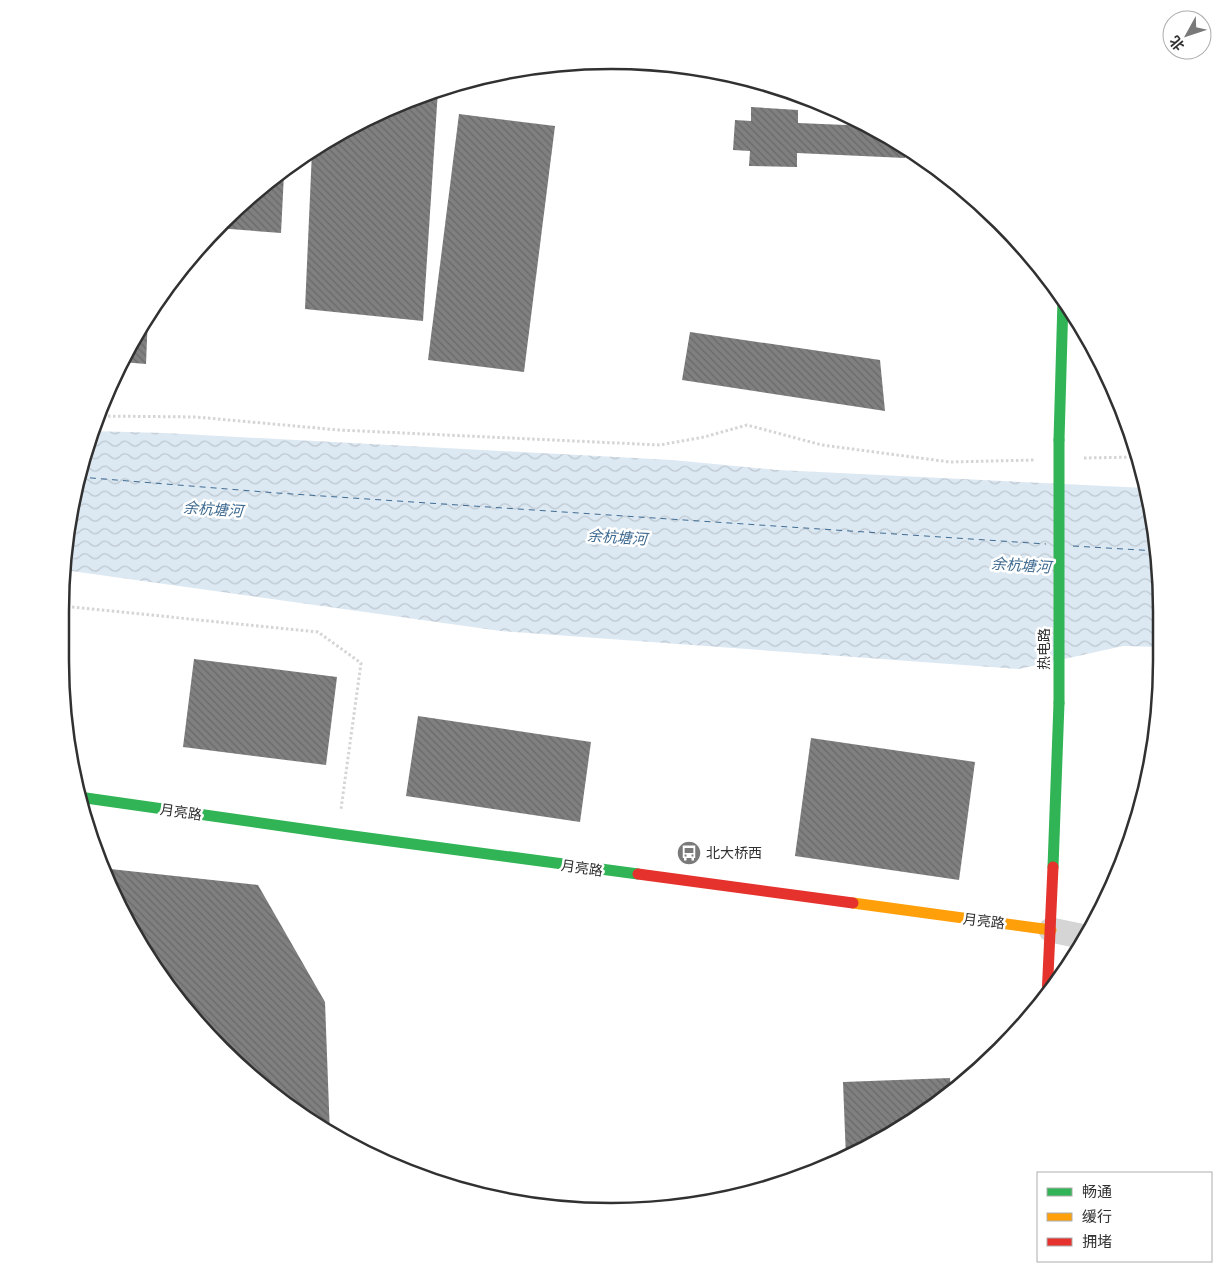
<svg xmlns="http://www.w3.org/2000/svg" width="1222" height="1272" viewBox="0 0 1222 1272" font-family="'PT Sans','Noto Sans SC',sans-serif">
<style>
.water{fill:url(#water-waves)}
.lines{fill:none;stroke-linecap:round;stroke-linejoin:round}
.ferry{stroke:#406c92;stroke-width:1;stroke-dasharray:6 5;stroke-linecap:butt}
.building{fill:url(#building-back-hatch)}
.path{stroke:#d5d5d5;stroke-width:3;stroke-dasharray:2.5 2.5;stroke-linecap:butt}
.street{stroke:#d5d5d5;stroke-width:25}
.fast{stroke:#30b455;stroke-width:11}
.slow{stroke:#ff9f0a;stroke-width:11}
.jam{stroke:#e5322d;stroke-width:11}
.fast-bridge{stroke:#30b455;stroke-width:11}
.labels{text-anchor:middle;dominant-baseline:central;stroke-width:5;stroke-linejoin:round;paint-order:stroke}
.street-label{font-size:14px;fill:#313131;stroke:#fff}
.poi-label{font-size:14px;fill:#313131;stroke:#fff;text-anchor:start}
.water-label{font-size:15px;font-style:italic;fill:#406c92;stroke:#fff}
.rim{fill:none;stroke:#313131;stroke-width:2.5}
</style>
<defs>
<pattern id="water-waves" width="16" height="10" patternUnits="userSpaceOnUse" patternTransform="scale(1.25)"><rect width="16" height="10" fill="#dce8f2"/><path d="M0 5q4-4 8 0t8 0" fill="none" stroke="#bdc7d0"/></pattern>
<pattern id="building-back-hatch" width="6" height="6" patternUnits="userSpaceOnUse" patternTransform="scale(1.25)"><rect width="6" height="6" fill="#808080"/><path d="M-1 5l2 2M0 0l6 6M5-1l2 2" fill="none" stroke="#696969"/></pattern>
</defs>
<rect width="100%" height="100%" fill="#fff"/>
<polygon class="water" points="91,431 164,433 672,460 778,470 1146,488 1161,575 1161,647 1123,646 1019,669 501,631 64,570 65,539"/>
<g class="lines">
<g class="ferry">
<polyline points="79,477 277,493 1046,544"/>
<polyline points="1073,546 1157,551"/>
</g>
</g>
<g class="building">
<polygon points="438,90 423,321 305,309 312,151 367,117"/>
<polygon points="751,107 798,110 798,123 870,126 886,134 905,147 905,158 797,153 797,167 749,166 750,151 733,150 735,120 751,121"/>
<polygon points="459,114 555,126 524,372 428,360"/>
<polygon points="275,174 284,174 281,233 217,228"/>
<polygon points="148,315 146,364 122,362 134,336"/>
<polygon points="690,332 880,360 885,411 682,380"/>
<polygon points="194,659 337,677 326,765 183,747"/>
<polygon points="418,716 591,742 580,822 406,796"/>
<polygon points="811,738 975,762 959,880 795,856"/>
<polygon points="101,868 258,885 325,1002 330,1135 247,1075 174,996 102,872"/>
<polygon points="950,1078 951,1091 855,1155 846,1158 843,1082"/>
</g>
<g class="lines">
<g class="path">
<polyline points="98,416 196,417 339,430 660,445 704,437 747,425 822,445 950,462 1035,460"/>
<polyline points="1084,458 1139,457"/>
<polyline points="62,606 318,632 361,663 341,809"/>
</g>
<polyline class="street" points="1051,930 1085,937"/>
<g class="fast">
<polyline points="1059,440 1063,300"/>
<polyline points="79,797 338,834 638,874"/>
<polyline points="1053,867 1059,703"/>
</g>
<polyline class="slow" points="853,903 1051,930"/>
<g class="jam">
<polyline points="638,874 853,903"/>
<polyline points="1047,997 1053,867"/>
</g>
<polyline class="fast-bridge" points="1059,440 1059,703"/>
</g>
<defs>
<g id="bus-disc" transform="scale(1.25)"><circle r="9.5" fill="#797979" stroke="#fff"/><path d="M-5-6H5V4H4V6H2V4H-2V6H-4V4H-5ZM-3.5-4V0h7V-4ZM-3.5 1.2v1.5H-2V1.2ZM2 1.2v1.5H3.5V1.2Z" fill="#fff"/></g>
</defs>
<g fill-rule="evenodd">
<use href="#bus-disc" x="689" y="853"/>
</g>
<g class="labels">
<g class="street-label">
<text transform="translate(1044 649) rotate(-90)">热电路</text>
<text transform="translate(181 812) rotate(8)">月亮路</text>
<text transform="translate(582 868) rotate(8)">月亮路</text>
<text transform="translate(984 921) rotate(7)">月亮路</text>
</g>
<g class="poi-label">
<text x="706" y="853">北大桥西</text>
</g>
<g class="water-label">
<text transform="translate(213 509) rotate(4)">余杭塘河</text>
<text transform="translate(617 537) rotate(4)">余杭塘河</text>
<text transform="translate(1021 565) rotate(4)">余杭塘河</text>
</g>
</g>
<path d="M0 0H1222V1272H0ZM611 69H611A542 542 0 0 1 1153 611V661A542 542 0 0 1 611 1203H611A542 542 0 0 1 69 661V611A542 542 0 0 1 611 69Z" fill="#fff" fill-rule="evenodd"/>
<path class="rim" d="M611 69H611A542 542 0 0 1 1153 611V661A542 542 0 0 1 611 1203H611A542 542 0 0 1 69 661V611A542 542 0 0 1 611 69Z"/>
<rect x="1037" y="1172" width="175" height="90" fill="#ffffff" stroke="#adadad"/>
<rect x="1047" y="1188" width="25" height="8" fill="#30b455" stroke="#adadad"/>
<text x="1082" y="1197" font-size="15" fill="#313131">畅通</text>
<rect x="1047" y="1213" width="25" height="8" fill="#ff9f0a" stroke="#adadad"/>
<text x="1082" y="1222" font-size="15" fill="#313131">缓行</text>
<rect x="1047" y="1238" width="25" height="8" fill="#e5322d" stroke="#adadad"/>
<text x="1082" y="1247" font-size="15" fill="#313131">拥堵</text>
<g transform="translate(1187 35) rotate(230)"><circle r="24" fill="#ffffff" stroke="#adadad"/>
<path d="M0-4L9 19L0 12L-9 19Z" fill="#797979"/>
<text y="-8" font-size="14" font-weight="bold" text-anchor="middle" fill="#313131">北</text>
</g>
</svg>
